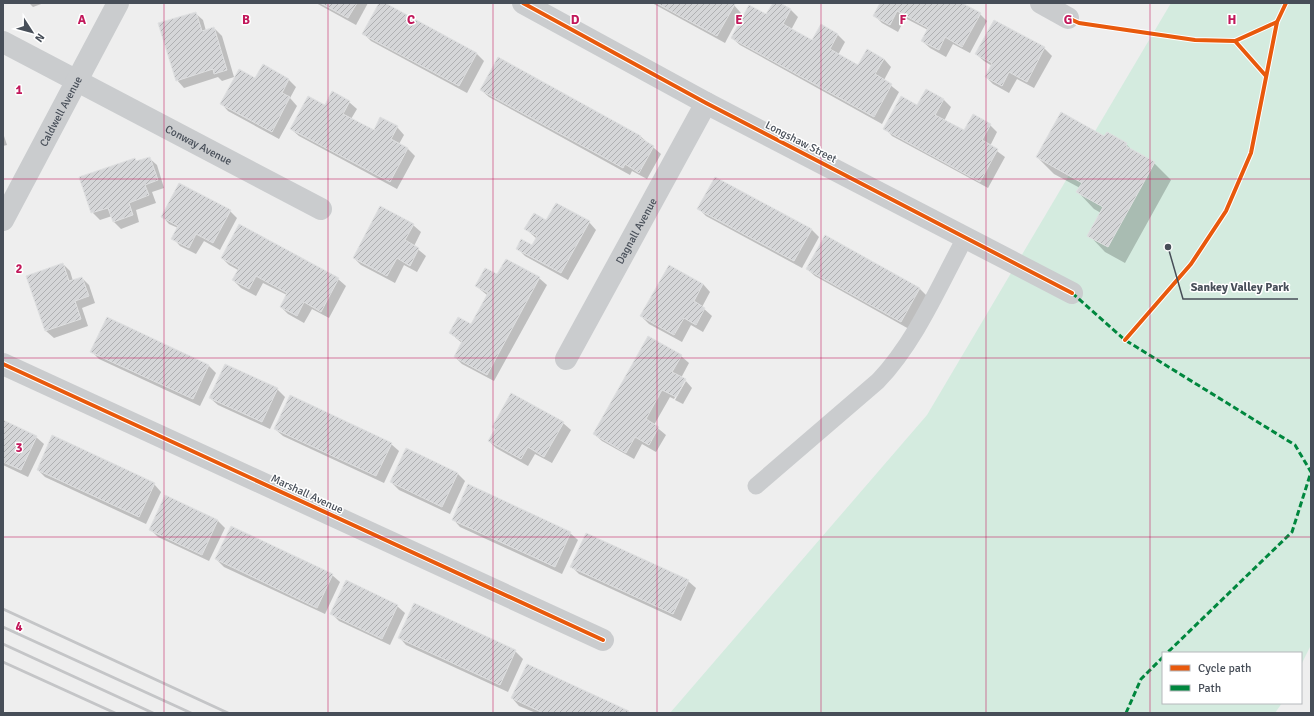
<svg xmlns="http://www.w3.org/2000/svg" width="1314" height="716" viewBox="0 0 1314 716" font-family="Signika,sans-serif">
<style>
.green{fill:#d4ebdf}
.shadow{fill:#0003}
.building{fill:url(#building-hatch);stroke:#dfe0e1}
.lines{fill:none;stroke-linecap:round;stroke-linejoin:round}
.service{stroke:#caccce;stroke-width:17}
.minor{stroke:#caccce;stroke-width:22}
.rail{stroke:#c4c5c7;stroke-width:3}
.quiet{stroke:#00873e;stroke-width:3;stroke-dasharray:6 3;stroke-linecap:butt}
.cycleway-casing{stroke:#fff;stroke-width:6}
.cycleway{stroke:#e8590c;stroke-width:4}
.grid{fill:none;stroke:#c2185b;stroke-width:1;stroke-opacity:0.55}
.labels{text-anchor:middle;dominant-baseline:central;stroke-width:3;stroke-linejoin:round;paint-order:stroke}
.street-label{font-size:11px;fill:#474e58;stroke:#fff}
.grid-label{font-size:13px;text-anchor:middle;font-weight:bold;fill:#c2185b;stroke:#fff;stroke-width:3;stroke-linejoin:round;paint-order:stroke}
.leader{fill:none;stroke:#474e58;stroke-width:1.5}
.callout-dot{fill:#474e58;stroke:#fff;stroke-width:1.5}
.callout-label{font-size:12px;text-anchor:middle;font-weight:bold;fill:#474e58;stroke:#fff;stroke-width:3;stroke-linejoin:round;paint-order:stroke}
</style>
<defs>
<pattern id="building-hatch" width="6" height="6" patternUnits="userSpaceOnUse"><rect width="6" height="6" fill="#d5d6d8"/><path d="M-1 1l2-2M0 6l6-6M5 7l2-2" fill="none" stroke="#afb0b2"/></pattern>
</defs>
<rect width="100%" height="100%" fill="#eee"/>
<polygon class="green" points="1171,3 1311,3 1311,645 1301,665 1301,653 1163,653 1163,703 1282,703 1275,713 670,713 927,415"/>
<g class="shadow">
<polygon points="29,3 44,3 33,7"/>
<polygon points="316,3 368,3 356,25"/>
<polygon points="380,3 477,54 484,61 467,93 371,41 364,34"/>
<polygon points="652,3 732,3 741,13 725,43"/>
<polygon points="774,3 778,3 791,10 798,17 791,30 813,42 837,34 845,42 838,55 859,66 884,59 891,67 884,80 899,92 882,124 740,45 732,38 767,16"/>
<polygon points="878,3 960,3 980,14 987,21 970,53 953,44 946,57 930,48 922,41 928,30 905,18 898,32 882,23 874,15 880,4"/>
<polygon points="195,13 203,20 206,31 214,28 222,36 234,77 222,81 218,77 184,88 177,80"/>
<polygon points="994,22 1044,48 1052,56 1034,88 1017,79 1009,93 993,84 986,77 992,66 984,61 976,54"/>
<polygon points="263,66 289,80 296,87 290,98 297,106 279,139 228,111 221,103 256,79"/>
<polygon points="481,90 640,136 661,154 647,179 632,171 630,175 489,97"/>
<polygon points="926,90 944,100 951,107 944,121 964,132 990,125 997,132 990,146 1005,157 988,188 892,136 885,128 917,106"/>
<polygon points="349,102 357,109 351,119 374,132 397,127 404,135 399,144 407,148 415,156 397,189 299,136 291,129 325,106"/>
<polygon points="3,133 7,145 3,146"/>
<polygon points="1126,144 1133,151 1154,163 1171,180 1125,263 1105,252 1089,235 1101,213 1094,209 1078,192 1080,188 1054,174 1037,157"/>
<polygon points="149,158 157,165 164,188 152,192 156,203 136,210 139,222 121,229 113,221 112,216 100,220 92,212 135,159 138,162"/>
<polygon points="715,178 812,230 819,237 802,268 706,216 699,209"/>
<polygon points="381,207 413,225 421,232 414,246 426,256 417,272 404,265 395,283 361,265 354,258"/>
<polygon points="230,211 237,218 220,250 204,241 196,254 180,246 173,238 178,228 169,224 162,216"/>
<polygon points="547,221 589,222 596,230 568,280 525,256 517,248 533,246 537,239 526,229"/>
<polygon points="825,237 920,289 927,296 909,329 815,276 807,269"/>
<polygon points="222,258 338,279 346,286 329,318 312,309 304,323 288,314 281,307 287,295 263,283 256,296 241,288 233,280 238,270 229,265"/>
<polygon points="63,264 70,271 73,281 82,278 89,285 95,303 82,308 88,326 54,338 46,331 27,276"/>
<polygon points="498,276 539,278 547,285 494,381 462,364 455,357 462,343 450,333 472,325 487,295 476,286"/>
<polygon points="703,284 710,292 702,307 712,316 703,332 691,325 682,342 649,324 641,316"/>
<polygon points="92,352 208,365 216,373 200,406 99,359"/>
<polygon points="681,356 689,363 681,378 685,380 692,388 683,404 675,400 686,381 684,381 674,399 670,397 654,425 666,435 656,452 642,444 634,459 602,441 594,434"/>
<polygon points="277,389 285,397 270,429 218,405 210,398"/>
<polygon points="3,421 36,437 44,444 28,477 3,465"/>
<polygon points="563,423 571,430 552,463 535,454 528,466 496,448 489,441"/>
<polygon points="275,429 391,444 399,451 384,483 283,436"/>
<polygon points="38,470 154,484 161,492 146,524 45,477"/>
<polygon points="458,474 465,481 450,514 399,490 391,482"/>
<polygon points="453,519 570,533 578,540 562,574 460,527"/>
<polygon points="218,521 225,528 209,561 158,537 150,529"/>
<polygon points="216,559 332,575 340,582 325,614 224,567"/>
<polygon points="572,567 688,581 696,588 681,621 579,574"/>
<polygon points="397,606 405,613 390,645 339,621 332,614"/>
<polygon points="399,637 515,651 523,659 508,692 406,645"/>
<polygon points="512,698 628,712 630,713 536,713 519,706"/>
</g>
<g class="building">
<polygon points="320,3 357,3 348,18"/>
<polygon points="379,3 385,3 477,53 459,86 362,34"/>
<polygon points="656,3 732,3 735,4 717,36"/>
<polygon points="773,3 780,3 791,9 783,24 812,40 821,24 838,34 830,49 858,65 867,49 884,59 875,74 892,84 874,117 731,38 749,5 766,14"/>
<polygon points="880,3 962,3 981,13 962,47 945,37 939,50 921,41 928,28 897,11 890,25 873,16"/>
<polygon points="196,12 202,31 214,27 227,70 214,74 213,69 176,81 158,23"/>
<polygon points="994,20 1045,47 1027,82 1009,72 1002,86 985,77 992,63 975,54"/>
<polygon points="498,57 641,136 640,138 654,146 639,173 625,164 623,168 480,90"/>
<polygon points="263,64 289,79 282,93 290,97 272,132 220,104 239,69 255,78"/>
<polygon points="926,89 944,99 935,115 964,130 973,114 991,124 982,140 998,149 980,182 883,129 901,96 917,105"/>
<polygon points="332,91 350,101 343,114 374,130 380,117 398,126 391,139 408,148 390,182 290,129 308,96 325,105"/>
<polygon points="1061,112 1104,136 1107,132 1127,143 1126,146 1155,162 1108,247 1087,236 1103,207 1076,192 1082,183 1036,157"/>
<polygon points="150,157 158,180 145,185 149,195 129,203 133,215 113,222 108,208 91,213 79,177 135,158 136,161"/>
<polygon points="715,177 812,229 794,261 697,209"/>
<polygon points="179,183 231,210 213,243 196,234 189,248 171,239 178,226 161,217"/>
<polygon points="556,203 590,221 561,273 516,249 521,239 532,245 537,236 524,229 534,213 546,220"/>
<polygon points="380,206 414,224 405,240 419,248 410,266 397,258 387,276 353,258"/>
<polygon points="239,224 339,278 321,312 304,302 297,316 280,307 287,293 256,276 249,289 232,280 239,268 221,258"/>
<polygon points="825,235 920,288 901,322 806,269"/>
<polygon points="506,259 540,277 487,375 454,357 462,341 449,333 458,317 471,324 488,293 475,286 485,268 497,274"/>
<polygon points="63,263 69,281 82,277 89,296 75,301 81,319 45,331 26,276"/>
<polygon points="669,265 703,284 694,301 705,308 696,325 684,318 674,335 640,316"/>
<polygon points="107,317 209,365 193,399 90,352"/>
<polygon points="648,336 682,355 672,372 686,379 676,397 662,390 646,419 659,427 649,445 635,437 626,453 593,434"/>
<polygon points="225,364 278,388 262,422 209,398"/>
<polygon points="511,393 564,422 544,457 528,447 521,459 488,441 495,429 492,427"/>
<polygon points="290,395 392,443 376,476 274,429"/>
<polygon points="3,420 37,436 21,470 3,462"/>
<polygon points="52,435 155,483 139,517 37,470"/>
<polygon points="406,448 458,473 442,507 390,482"/>
<polygon points="468,484 571,532 555,567 452,520"/>
<polygon points="165,495 218,520 202,555 149,530"/>
<polygon points="231,526 333,574 317,608 215,559"/>
<polygon points="586,533 689,580 673,614 570,567"/>
<polygon points="346,580 398,605 382,639 330,614"/>
<polygon points="414,603 516,650 500,685 398,638"/>
<polygon points="527,664 629,711 628,713 543,713 511,698"/>
</g>
<g class="lines">
<path class="service" d="M756,486L878,381C916,341 939,286 965,238"/>
<g class="minor">
<polyline points="523,3 706,103 1072,293"/>
<polyline points="1041,3 1068,18"/>
<path id="s1" d="M3,42L321,209"/>
<path id="s2" d="M3,220L118,3"/>
<path id="s3" d="M566,359L706,103"/>
<polyline points="3,364 603,640"/>
</g>
<g class="rail">
<polyline points="3,609 228,713"/>
<polyline points="3,627 191,713"/>
<polyline points="3,644 153,713"/>
<polyline points="3,662 115,713"/>
</g>
<g class="quiet">
<polyline points="1072,293 1125,340 1295,445 1311,472 1292,532 1167,653"/>
<polyline points="1126,713 1141,679 1163,657"/>
</g>
<g class="cycleway-casing">
<g id="cycleway">
<polyline points="523,3 706,103 1072,293"/>
<polyline points="1068,18 1079,23 1195,40 1235,41"/>
<polyline points="1266,76 1235,41 1277,22"/>
<polyline points="1125,340 1191,264 1226,211 1251,153 1277,22 1286,3"/>
<polyline points="3,364 603,640"/>
</g>
</g>
<use href="#cycleway" class="cycleway"/>
</g>
<path class="grid" d="M164,3V713M328,3V713M493,3V713M657,3V713M821,3V713M986,3V713M1150,3V713M3,179H1311M3,358H1311M3,537H1311"/>
<g class="labels">
<g class="street-label">
<text stroke="none"><textPath href="#s2" startOffset="123">Caldwell Avenue</textPath></text>
<text transform="translate(801 142) rotate(27)">Longshaw Street</text>
<text stroke="none"><textPath href="#s1" startOffset="221">Conway Avenue</textPath></text>
<text stroke="none"><textPath href="#s3" startOffset="146">Dagnall Avenue</textPath></text>
<text transform="translate(307 494) rotate(25)">Marshall Avenue</text>
</g>
</g>
<g class="grid-label">
<text x="82" y="24">A</text>
<text x="246" y="24">B</text>
<text x="411" y="24">C</text>
<text x="575" y="24">D</text>
<text x="739" y="24">E</text>
<text x="903" y="24">F</text>
<text x="1068" y="24">G</text>
<text x="1232" y="24">H</text>
<text x="19" y="94">1</text>
<text x="19" y="273">2</text>
<text x="19" y="452">3</text>
<text x="19" y="631">4</text>
</g>
<path class="leader" d="M1168 247L1183 299H1298"/>
<circle class="callout-dot" cx="1168" cy="247" r="4"/>
<g class="callout-label">
<text x="1240" y="291">Sankey Valley Park</text>
</g>
<rect width="1314" height="716" fill="none" stroke="#474e58" stroke-width="8"/>
<rect x="1162" y="652" width="140" height="52" fill="#ffffff" stroke="#b5b8bc"/>
<rect x="1170" y="665" width="20" height="6" fill="#e8590c" stroke="#b5b8bc"/>
<text x="1198" y="672" font-size="12" fill="#474e58">Cycle path</text>
<rect x="1170" y="685" width="20" height="6" fill="#00873e" stroke="#b5b8bc"/>
<text x="1198" y="692" font-size="12" fill="#474e58">Path</text>
<g transform="translate(32 32) rotate(126)" stroke="#ffffff" stroke-width="3" paint-order="stroke">
<path d="M0-3L7 15L0 10L-7 15Z" fill="#474e58"/>
<text y="-6" font-size="11" font-weight="bold" text-anchor="middle" fill="#474e58">N</text>
</g>
</svg>
